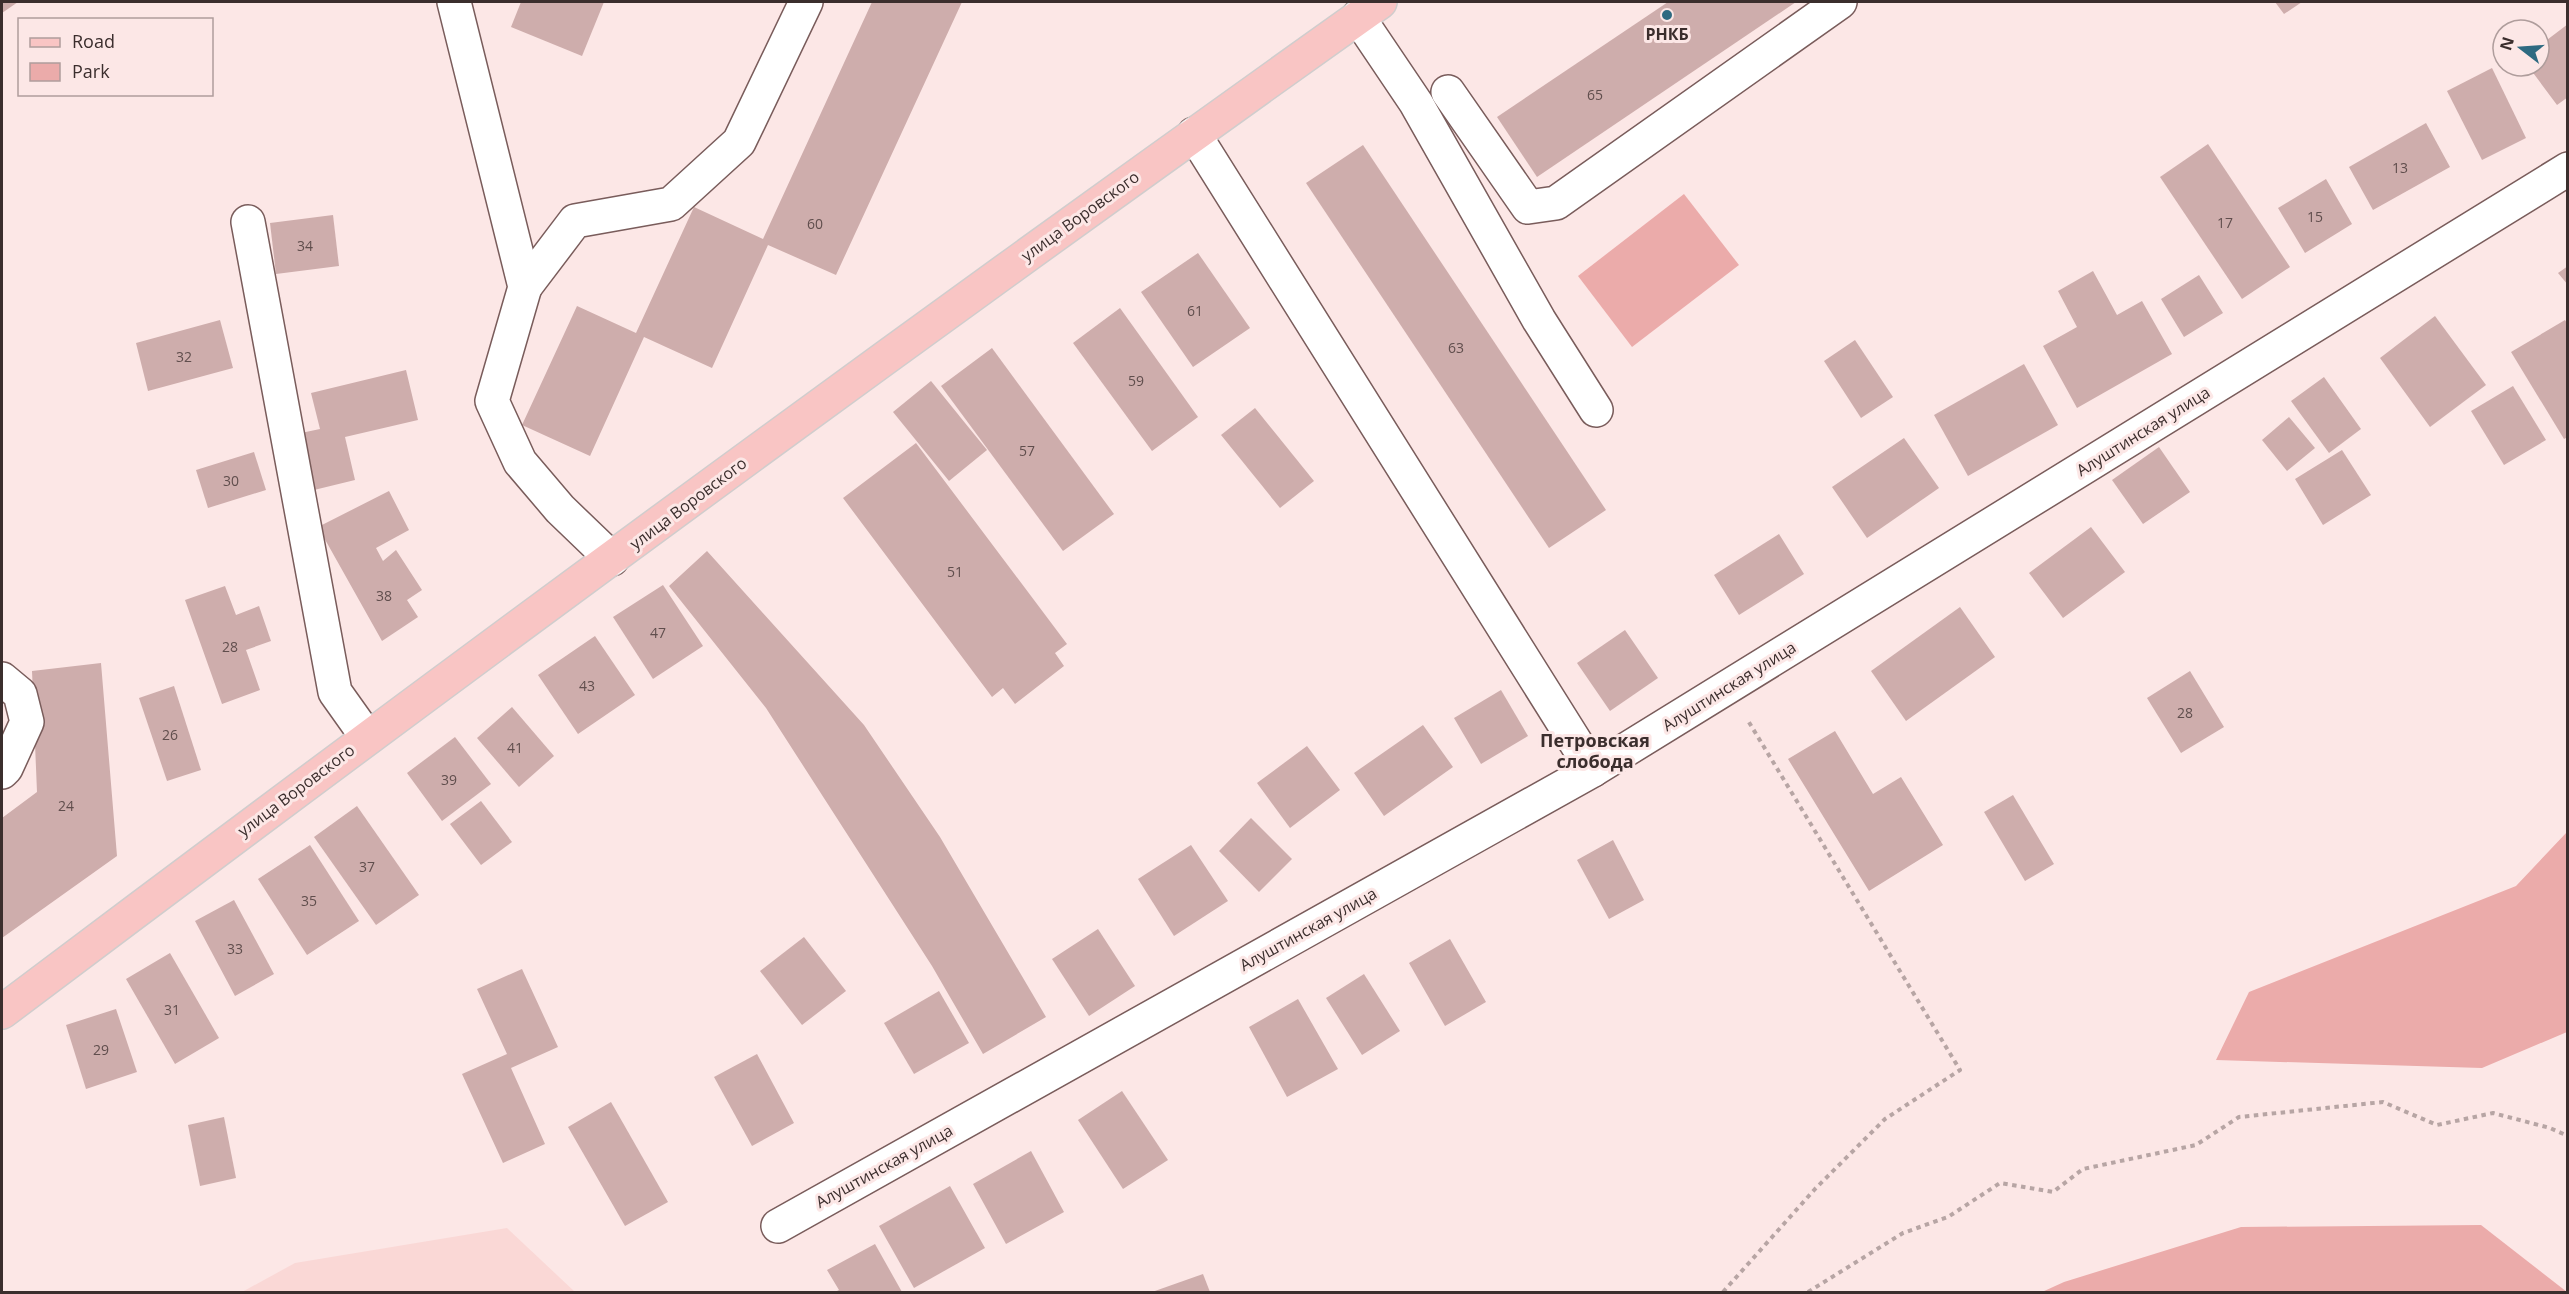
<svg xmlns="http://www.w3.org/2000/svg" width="2569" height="1294" viewBox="0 0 2569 1294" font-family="'Open Sans',sans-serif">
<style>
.built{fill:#fad8d6}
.green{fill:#ebabaa}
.building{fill:#ceadac}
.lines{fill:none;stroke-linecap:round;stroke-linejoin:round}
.minor-casing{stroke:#795c5b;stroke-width:36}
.major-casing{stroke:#d0cdcd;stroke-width:36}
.path{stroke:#b7a5a4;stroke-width:4;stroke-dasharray:4.5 4.5;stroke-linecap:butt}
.minor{stroke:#fff;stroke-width:33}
.major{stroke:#f9c5c4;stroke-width:33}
.poi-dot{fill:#2e6a81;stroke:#fce7e6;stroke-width:2}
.labels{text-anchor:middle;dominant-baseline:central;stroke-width:6;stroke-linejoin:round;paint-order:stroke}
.number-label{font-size:14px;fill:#604e4d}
.poi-label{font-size:16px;font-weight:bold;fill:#3b2e2d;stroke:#fce7e6}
.street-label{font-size:16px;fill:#3b2e2d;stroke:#fce7e6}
.neighbourhood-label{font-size:18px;font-weight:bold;fill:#3b2e2d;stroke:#fce7e6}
</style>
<rect width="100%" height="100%" fill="#fce7e6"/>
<polygon class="built" points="507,1228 575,1292 242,1292 295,1263"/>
<g class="green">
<polygon points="1684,194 1739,265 1632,347 1578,276"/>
<polygon points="2567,832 2567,1032 2482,1068 2216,1060 2249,992 2516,886"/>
<polygon points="2481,1225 2567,1292 2042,1292 2064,1282 2241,1227"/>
</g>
<g class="building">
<polygon points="2,2 18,2 2,13"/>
<polygon points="521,2 604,2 582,56 511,27"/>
<polygon points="872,2 962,2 836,275 768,245 712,368 644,337 590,456 522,425 577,306 636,333 694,207 763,239"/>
<polygon points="1668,2 1796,2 1537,177 1497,117"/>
<polygon points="2275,2 2302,2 2284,14"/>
<polygon points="2568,24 2568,97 2557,105 2528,66 2539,66 2539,46"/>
<polygon points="2492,68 2526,138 2482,160 2447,91"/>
<polygon points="2426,123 2450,167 2373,210 2349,167"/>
<polygon points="2208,144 2290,267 2242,299 2160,177"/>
<polygon points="1363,145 1606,510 1549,548 1306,183"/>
<polygon points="2326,179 2352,224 2305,253 2278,208"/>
<polygon points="333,215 339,266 276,274 270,223"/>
<polygon points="1198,253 1250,328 1193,367 1141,292"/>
<polygon points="2568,266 2568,285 2558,273"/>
<polygon points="2093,271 2117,315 2142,301 2172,354 2077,408 2043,346 2077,327 2058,291"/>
<polygon points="2199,275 2223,313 2184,337 2161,299"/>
<polygon points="1120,308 1198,417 1152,451 1073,343"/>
<polygon points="2435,316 2486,385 2430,427 2380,358"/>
<polygon points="220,320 233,368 148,391 136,343"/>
<polygon points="2565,320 2568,325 2568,437 2564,439 2511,352"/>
<polygon points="1855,340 1893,397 1861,418 1824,361"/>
<polygon points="992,348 1114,514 1063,551 941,386"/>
<polygon points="2024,364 2058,425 1968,476 1934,415"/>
<polygon points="406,370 418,420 345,437 355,480 314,490 301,433 320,429 311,393"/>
<polygon points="2324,377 2361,429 2329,453 2291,401"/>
<polygon points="931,381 987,450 949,481 893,412"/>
<polygon points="2513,386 2546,440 2504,465 2471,411"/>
<polygon points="1255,408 1314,481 1280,508 1221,435"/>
<polygon points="2289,417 2315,448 2287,471 2262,440"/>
<polygon points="1904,438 1939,488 1867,538 1832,487"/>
<polygon points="916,443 1067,644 1055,653 1064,666 1015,704 1003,688 992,697 843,498"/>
<polygon points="2159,447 2190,492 2143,524 2112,480"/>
<polygon points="2342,450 2371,495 2323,525 2295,479"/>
<polygon points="254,452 266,490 208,508 196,470"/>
<polygon points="389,491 409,530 376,548 383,561 396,550 422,590 407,600 418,617 382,641 318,527"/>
<polygon points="2091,527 2125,572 2063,618 2029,573"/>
<polygon points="1779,534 1804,574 1739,615 1714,575"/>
<polygon points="707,551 864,725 940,837 1046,1017 983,1054 932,966 766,708 669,586"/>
<polygon points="663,585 703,646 653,679 613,617"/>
<polygon points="225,586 236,615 259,606 271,641 246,650 260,690 222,704 185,600"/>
<polygon points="1960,607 1995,657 1906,721 1871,671"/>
<polygon points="1625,630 1658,678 1610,711 1577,663"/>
<polygon points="595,636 635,695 578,734 538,675"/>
<polygon points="101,663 117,856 2,938 2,818 37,792 32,671"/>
<polygon points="2190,671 2224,727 2181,753 2147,698"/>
<polygon points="174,686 201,770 167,781 139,698"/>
<polygon points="1501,690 1528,736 1481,764 1454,718"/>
<polygon points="512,707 554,756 519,787 477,738"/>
<polygon points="1423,725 1453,767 1384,816 1354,773"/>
<polygon points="1835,731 1873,794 1901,777 1943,845 1869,891 1788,759"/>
<polygon points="455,737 491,784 442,821 407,773"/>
<polygon points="1307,746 1340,790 1290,828 1257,783"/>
<polygon points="2013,795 2054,864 2025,881 1984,812"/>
<polygon points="481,801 512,842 481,865 450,824"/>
<polygon points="357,806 419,895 376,925 314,837"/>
<polygon points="1251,818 1292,859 1259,892 1219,851"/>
<polygon points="1613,840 1644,900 1609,919 1577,860"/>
<polygon points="310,845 359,921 307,955 258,879"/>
<polygon points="1191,845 1228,901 1174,936 1138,879"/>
<polygon points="234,900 274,974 235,996 195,921"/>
<polygon points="1098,929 1135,986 1089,1016 1052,959"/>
<polygon points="804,937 846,991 802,1025 760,971"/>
<polygon points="1450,939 1486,1002 1445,1026 1409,963"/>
<polygon points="170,953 219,1038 175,1064 126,979"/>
<polygon points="522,969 558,1047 511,1068 545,1144 503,1163 462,1074 507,1054 477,989"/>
<polygon points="1364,974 1400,1031 1362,1055 1326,998"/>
<polygon points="939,991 969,1043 914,1074 884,1023"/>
<polygon points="1298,999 1338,1069 1287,1097 1249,1027"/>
<polygon points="116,1009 137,1072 86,1089 66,1025"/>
<polygon points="757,1054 794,1123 752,1146 714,1077"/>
<polygon points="1122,1091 1168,1160 1123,1189 1078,1120"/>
<polygon points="611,1102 668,1202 625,1226 568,1127"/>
<polygon points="224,1117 236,1178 200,1186 188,1125"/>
<polygon points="1031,1151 1064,1212 1006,1244 973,1184"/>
<polygon points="950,1186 985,1248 914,1288 879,1226"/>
<polygon points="875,1244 902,1292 835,1292 839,1290 827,1270"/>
<polygon points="1203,1274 1210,1292 1152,1292"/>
</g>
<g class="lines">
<g class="minor-casing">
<g id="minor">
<polyline points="454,2 525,287 492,401 520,462 560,509 612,559"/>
<polyline points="1358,17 1416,103 1539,320 1596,410"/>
<polyline points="1448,92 1528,207 1556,203 1840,2"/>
<polyline points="1194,134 1593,770"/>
<polyline points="248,222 335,692 367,737"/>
<polyline points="525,287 575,221 671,204 739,142 806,2"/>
<polyline points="2,679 20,694 27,722 6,768 2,772"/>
<polyline points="778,1226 1593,770 2568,169"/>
</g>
</g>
<g class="major-casing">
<path id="major" d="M2,1012C457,669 916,332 1380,2"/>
</g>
<g class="path">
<polyline points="1723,1292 1815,1189 1885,1119 1960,1070 1747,719"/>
<polyline points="1808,1292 1903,1233 1948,1217 2000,1183 2053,1192 2083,1169 2196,1145 2239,1117 2383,1102 2437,1125 2493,1113 2550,1128 2568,1136"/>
</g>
<use href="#minor" class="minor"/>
<use href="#major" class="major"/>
</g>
<circle class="poi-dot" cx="1667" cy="15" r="6"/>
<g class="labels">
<g class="number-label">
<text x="1595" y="94">65</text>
<text x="2400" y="167">13</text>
<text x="2315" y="216">15</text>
<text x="2225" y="222">17</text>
<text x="815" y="223">60</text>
<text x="305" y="245">34</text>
<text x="1195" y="310">61</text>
<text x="1456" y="347">63</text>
<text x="184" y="356">32</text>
<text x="1136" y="380">59</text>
<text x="1027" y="450">57</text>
<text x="231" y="480">30</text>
<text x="955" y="571">51</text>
<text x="384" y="595">38</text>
<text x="658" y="632">47</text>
<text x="230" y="646">28</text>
<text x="587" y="685">43</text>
<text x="2185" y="712">28</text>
<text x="170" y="734">26</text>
<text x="515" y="747">41</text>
<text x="449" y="779">39</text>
<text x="66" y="805">24</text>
<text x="367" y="866">37</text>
<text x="309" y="900">35</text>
<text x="235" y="948">33</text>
<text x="172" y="1009">31</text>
<text x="101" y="1049">29</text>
</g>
<g class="poi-label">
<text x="1667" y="34">РНКБ</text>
</g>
<g class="street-label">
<text transform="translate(1080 216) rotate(-36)">улица Воровского</text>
<text transform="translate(2143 431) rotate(-32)">Алуштинская улица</text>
<text transform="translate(688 503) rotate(-37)">улица Воровского</text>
<text transform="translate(1729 686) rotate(-32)">Алуштинская улица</text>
<text transform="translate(296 790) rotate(-37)">улица Воровского</text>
<text transform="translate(1308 929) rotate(-29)">Алуштинская улица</text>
<text transform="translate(884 1166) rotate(-29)">Алуштинская улица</text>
</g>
<g class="neighbourhood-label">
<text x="1595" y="740">Петровская<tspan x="1595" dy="21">слобода</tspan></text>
</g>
</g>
<rect width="2569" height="1294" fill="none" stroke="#3b2e2d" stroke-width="6"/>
<rect x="18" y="18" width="195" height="78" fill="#fce7e6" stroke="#af9d9c" stroke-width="1.5"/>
<rect x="30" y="38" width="30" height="9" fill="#f9c5c4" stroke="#af9d9c" stroke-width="1.5"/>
<text x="72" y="48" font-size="18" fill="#3b2e2d">Road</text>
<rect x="30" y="63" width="30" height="18" fill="#ebabaa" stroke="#af9d9c" stroke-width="1.5"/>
<text x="72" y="78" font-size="18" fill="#3b2e2d">Park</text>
<g transform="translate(2521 48) rotate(287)"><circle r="28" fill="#fce7e6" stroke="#af9d9c" stroke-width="1.5"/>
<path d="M0-4.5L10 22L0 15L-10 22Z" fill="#2e6a81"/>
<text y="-9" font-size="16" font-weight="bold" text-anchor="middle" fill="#3b2e2d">N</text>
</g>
</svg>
